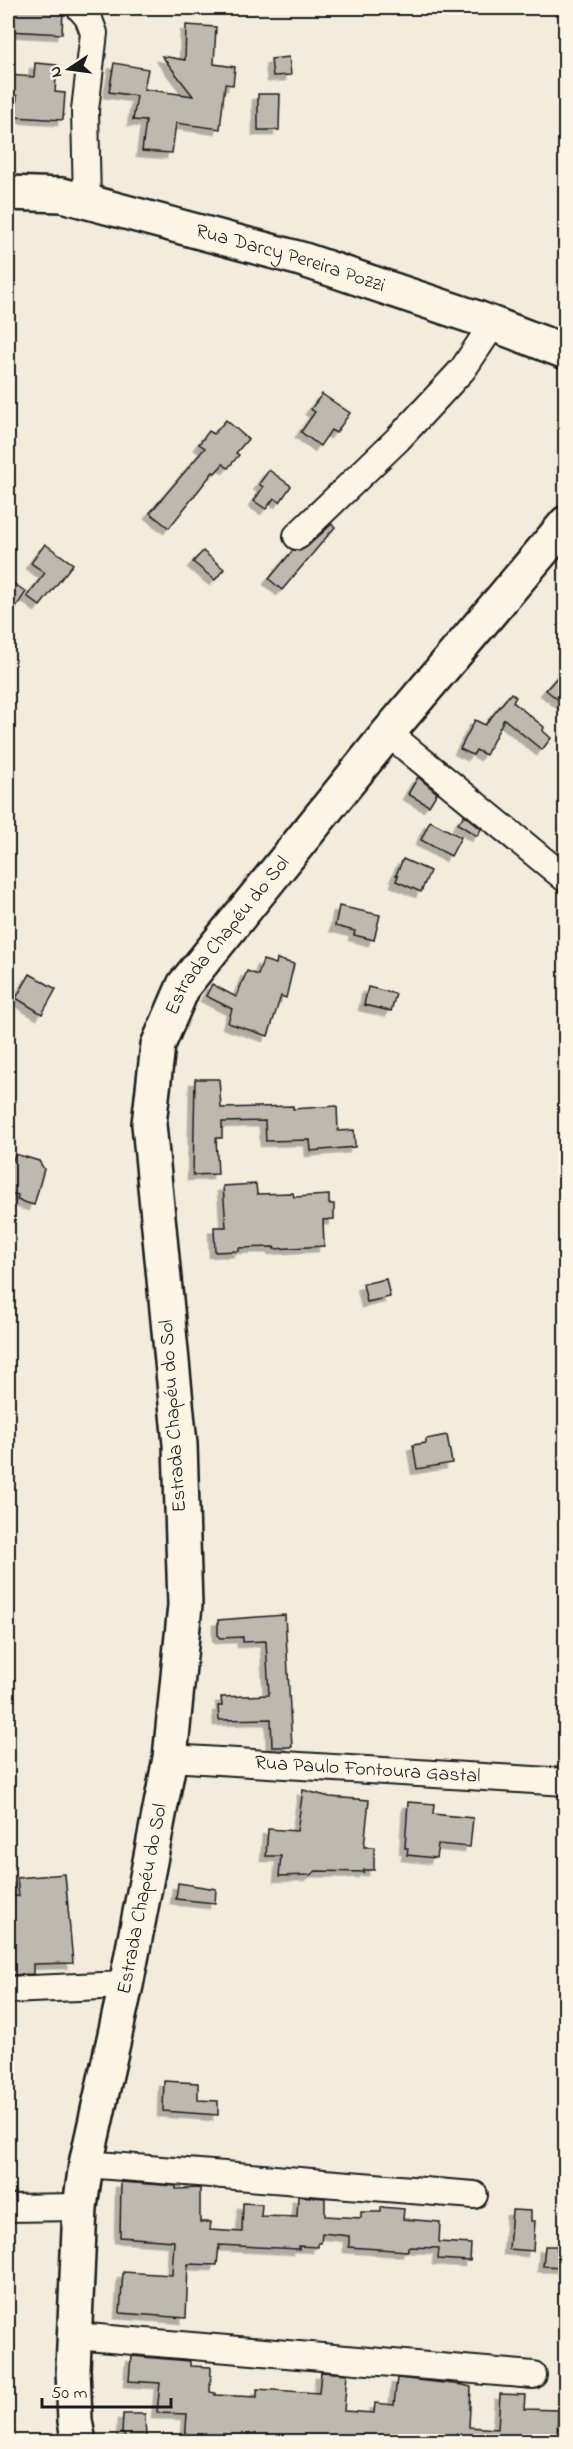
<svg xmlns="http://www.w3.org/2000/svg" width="573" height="2449" viewBox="0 0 573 2449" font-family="'Indie Flower',sans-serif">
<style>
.building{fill:#beb9ae;stroke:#1c1c1c;stroke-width:1.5;filter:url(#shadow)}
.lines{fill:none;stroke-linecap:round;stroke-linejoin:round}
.minor-casing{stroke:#1c1c1c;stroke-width:30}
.major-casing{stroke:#1c1c1c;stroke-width:38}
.minor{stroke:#fcf5e5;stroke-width:26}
.major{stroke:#fcf5e5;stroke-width:33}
.labels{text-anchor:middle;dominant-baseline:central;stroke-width:4.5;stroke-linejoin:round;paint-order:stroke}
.street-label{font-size:20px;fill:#1c1c1c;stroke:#fcf5e5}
</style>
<defs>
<filter id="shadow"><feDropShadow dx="-5.5" dy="5.5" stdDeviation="0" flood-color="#0004"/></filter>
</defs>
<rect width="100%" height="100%" fill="#f3ecdd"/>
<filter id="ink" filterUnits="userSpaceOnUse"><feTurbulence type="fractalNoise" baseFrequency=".0167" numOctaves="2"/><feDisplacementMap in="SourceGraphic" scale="12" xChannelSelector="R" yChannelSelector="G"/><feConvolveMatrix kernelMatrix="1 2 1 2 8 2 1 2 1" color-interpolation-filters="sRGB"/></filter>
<g filter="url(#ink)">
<g class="building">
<polygon points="8,8 63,9 62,34 8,31"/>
<polygon points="186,25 216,27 214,64 235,67 233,85 225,84 220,129 176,123 172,153 142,151 146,121 133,120 137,96 109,92 114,63 148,69 144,89 193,96 162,56 185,60"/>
<polygon points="289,57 291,75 273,76 271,59"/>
<polygon points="35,63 57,65 55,92 65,93 63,120 15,117 17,96 8,95 9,75 34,77"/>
<polygon points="258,94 280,94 279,130 258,130"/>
<polygon points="322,394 350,413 336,433 331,430 320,446 301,432 315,412 311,409"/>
<polygon points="226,420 248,439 236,453 239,455 228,468 223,464 215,473 213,472 169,528 150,513 205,448 199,444 209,431 214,434"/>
<polygon points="269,470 291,486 280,502 274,498 266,509 254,501 263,487 259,484"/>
<polygon points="332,524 335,527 282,590 269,579 293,550 300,551 307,547"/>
<polygon points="45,544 73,564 40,606 27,596 45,573 31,563"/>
<polygon points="203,551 224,569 215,580 193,562"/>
<polygon points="13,583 26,592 8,619 8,590"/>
<polygon points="566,667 566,706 546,690"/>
<polygon points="511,693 516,697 513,702 544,727 543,731 551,738 542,750 504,719 486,755 476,750 473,755 460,749 475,720 485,725"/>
<polygon points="418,777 437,793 429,806 408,794"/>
<polygon points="464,815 481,829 477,836 458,824"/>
<polygon points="430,821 461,837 451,856 421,840"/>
<polygon points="403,859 430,871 421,892 396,881 398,876 396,875"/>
<polygon points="339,906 380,915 374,940 354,935 355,931 335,926"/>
<polygon points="277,959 294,964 286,998 281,996 268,1036 228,1023 232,1009 206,996 212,984 236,997 247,971 258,975 263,960 276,964"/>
<polygon points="30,974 56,989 42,1014 16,998"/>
<polygon points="368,987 396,994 391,1011 364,1005"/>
<polygon points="195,1079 219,1079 221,1108 293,1106 293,1109 337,1106 338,1131 354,1130 355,1147 311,1151 310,1140 266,1141 265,1121 222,1122 222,1138 216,1138 218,1174 193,1175"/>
<polygon points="15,1154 39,1161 44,1169 34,1205 17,1200 18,1195 8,1192 8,1158 13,1160"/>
<polygon points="256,1184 257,1194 293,1193 294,1197 329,1195 329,1204 334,1204 334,1219 323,1220 324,1246 274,1249 274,1247 239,1248 239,1251 215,1252 214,1227 226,1227 223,1186"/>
<polygon points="386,1279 390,1297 367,1302 363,1284"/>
<polygon points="447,1435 452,1463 417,1469 413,1445 426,1443 426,1439"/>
<polygon points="285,1615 292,1747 272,1747 271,1719 219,1720 218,1706 222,1706 221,1697 269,1695 266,1641 243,1642 243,1637 220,1638 218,1636 218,1620"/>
<polygon points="303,1790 330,1797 369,1800 364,1847 374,1847 374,1870 364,1870 364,1872 316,1871 310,1875 279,1876 281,1856 266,1856 268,1829 297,1831"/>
<polygon points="408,1802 434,1804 433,1814 473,1818 470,1847 438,1844 436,1858 407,1855 408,1848 405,1848"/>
<polygon points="65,1874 73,1963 33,1964 33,1974 8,1975 8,1897 19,1896 17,1878"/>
<polygon points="178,1883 216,1889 215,1903 176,1899"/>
<polygon points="164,2081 198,2083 198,2100 218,2101 218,2115 163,2111"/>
<polygon points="121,2182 176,2186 176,2189 200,2188 200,2222 211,2222 210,2230 242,2232 243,2203 262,2204 261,2216 297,2217 298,2196 325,2198 325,2216 361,2218 361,2212 381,2212 381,2207 404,2209 403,2219 440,2222 439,2242 471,2244 470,2261 438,2259 439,2248 408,2247 408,2251 349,2247 349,2236 322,2233 321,2243 318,2243 318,2247 299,2246 299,2249 219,2245 217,2265 188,2264 186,2318 120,2313 123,2272 172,2275 174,2241 120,2237"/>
<polygon points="512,2210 531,2211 531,2221 535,2221 533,2251 509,2249"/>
<polygon points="545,2246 557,2246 557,2250 566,2251 566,2267 543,2266"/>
<polygon points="131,2356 190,2361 190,2366 211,2367 210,2392 215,2393 215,2395 257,2397 257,2389 319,2393 321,2372 347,2374 344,2411 374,2413 375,2403 394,2405 397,2378 463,2385 471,2387 469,2427 498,2429 500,2394 525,2395 524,2409 558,2410 557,2442 329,2442 296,2439 296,2442 185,2442 187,2414 157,2413 160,2383 129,2381"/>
<polygon points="123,2414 145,2414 146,2440 125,2441 124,2434 122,2434"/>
</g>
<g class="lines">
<g class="minor-casing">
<g id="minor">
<polyline points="80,8 88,17 94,33 85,110 87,202"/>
<polyline points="297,536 398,439 463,369 493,324"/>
<polyline points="388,733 566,879"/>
<path id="s1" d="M170,1758L566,1782"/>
<polyline points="8,1990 126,1985"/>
<polyline points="86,2164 474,2195"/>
<polyline points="8,2208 80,2207"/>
<polyline points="75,2336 533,2375"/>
</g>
</g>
<g class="major-casing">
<g id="major">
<path id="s2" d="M8,193L62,195L301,259L477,318L566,352"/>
<path id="s3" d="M79,2442L75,2421L73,2369L80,2207L86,2164L126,1985L170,1758L185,1605L180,1444L149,1124L158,1045L184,985L388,733L566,523"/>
</g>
</g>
<use href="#minor" class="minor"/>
<use href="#major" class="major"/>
</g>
</g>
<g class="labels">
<g class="street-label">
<text stroke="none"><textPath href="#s2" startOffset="291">Rua Darcy Pereira Pozzi</textPath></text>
<text stroke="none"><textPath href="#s3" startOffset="1540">Estrada Chapéu do Sol</textPath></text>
<text transform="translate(174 1416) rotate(-94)">Estrada Chapéu do Sol</text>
<text stroke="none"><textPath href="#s1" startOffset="198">Rua Paulo Fontoura Gastal</textPath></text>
<text stroke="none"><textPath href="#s3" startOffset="550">Estrada Chapéu do Sol</textPath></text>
</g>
</g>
<rect width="573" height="2449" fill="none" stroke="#fcf5e5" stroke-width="30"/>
<rect x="15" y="15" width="543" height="2419" fill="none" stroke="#1c1c1c" stroke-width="2" filter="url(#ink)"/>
<g transform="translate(69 69) rotate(257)" stroke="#fcf5e5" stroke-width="4.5" paint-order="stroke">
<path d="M0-4.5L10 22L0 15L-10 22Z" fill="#1c1c1c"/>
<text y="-9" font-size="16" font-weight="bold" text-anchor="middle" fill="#1c1c1c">N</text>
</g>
<path d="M42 2398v9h129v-9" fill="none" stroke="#1c1c1c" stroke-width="3"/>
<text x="51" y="2398" font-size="18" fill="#1c1c1c" stroke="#fcf5e5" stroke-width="4.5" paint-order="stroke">50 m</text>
</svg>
